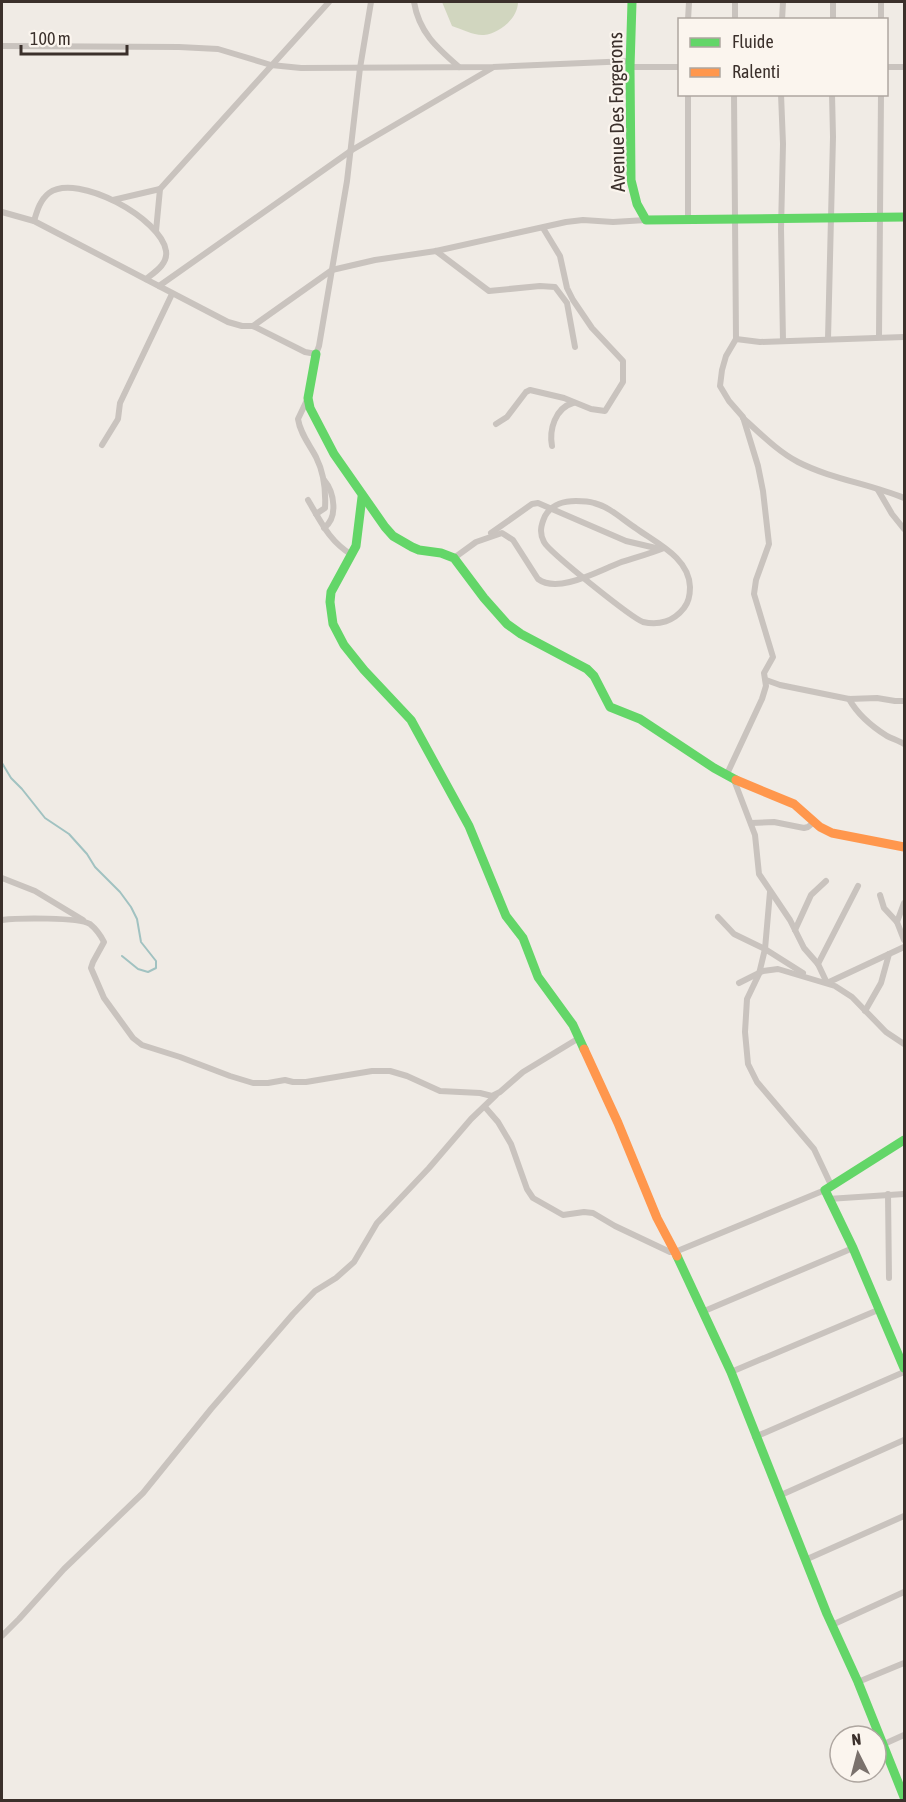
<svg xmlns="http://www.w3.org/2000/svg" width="906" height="1802" viewBox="0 0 906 1802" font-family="'Asap Condensed',sans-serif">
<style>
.green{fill:#d1d6bf}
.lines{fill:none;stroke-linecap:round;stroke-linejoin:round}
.stream{stroke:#a1c2c1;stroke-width:2}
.street{stroke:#c9c3be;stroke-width:6}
.fast{stroke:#63d668;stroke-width:9}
.slow{stroke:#ff974d;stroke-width:9}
.labels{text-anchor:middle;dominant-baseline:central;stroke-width:4.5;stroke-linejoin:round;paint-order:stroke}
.street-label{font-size:20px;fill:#3b302b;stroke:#fbf5ee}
</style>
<rect width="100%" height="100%" fill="#f0ebe5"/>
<path class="green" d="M442,2H518C518,18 500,33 484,35C475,36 461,29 452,26Z"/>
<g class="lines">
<polyline class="stream" points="2,763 11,778 22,789 45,818 69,834 87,854 95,867 120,892 131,907 137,919 141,942 156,961 156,968 148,972 138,969 122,956"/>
<g class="street">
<path d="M414,2C419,32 436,47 459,67"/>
<polyline points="881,2 881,20"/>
<polyline points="688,20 689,2"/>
<polyline points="735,20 735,2"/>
<polyline points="782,20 783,2"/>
<polyline points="833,20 833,2"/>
<polyline points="2,46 179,47 218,49 271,65 301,68 493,67 630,61"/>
<polyline points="630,67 680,67"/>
<polyline points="886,67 904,67"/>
<polyline points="781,94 783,144 781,229 783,341"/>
<polyline points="113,200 160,189 329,2"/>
<polyline points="2,212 34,221 59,234 228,322 242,326 253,326 305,352 316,354 319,346 347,181 360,68 371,2"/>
<polyline points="688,219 688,94"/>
<path d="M34,221C37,211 40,200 49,193C77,172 162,219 166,251C168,264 155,272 146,279"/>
<polyline points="156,231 160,189"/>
<polyline points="436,251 489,291 540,286 555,287 567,303 575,347"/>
<polyline points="159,286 352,150 492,68"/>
<polyline points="253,326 332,270 375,260 436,251 566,222 583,220 613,222 646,220"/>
<polyline points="879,337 881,94"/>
<polyline points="736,339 760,342 904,337"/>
<polyline points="828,339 833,137 832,94"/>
<path d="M308,398L298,419C300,433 309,444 316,457C324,473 326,490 325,508L316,514"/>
<path d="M743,418C760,433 777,451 798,462C831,479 870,484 904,498"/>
<polyline points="496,424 507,417 526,392 530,390 564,398 591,409 605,411 623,382 623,361 592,328 573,300 567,288 560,256 543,228"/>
<polyline points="102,445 118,419 120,403 172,294"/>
<path d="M552,446C549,430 555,408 573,403"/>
<path d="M324,480C335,493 338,518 324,528"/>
<polyline points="878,490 892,514 904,529"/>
<path d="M308,500C321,522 329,541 352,555"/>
<path d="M576,501C582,501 588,501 594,503C610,507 623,520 637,529C658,544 689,558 690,587C690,595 689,602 684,608C674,621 659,626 643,622C632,618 549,552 544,542C539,533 541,525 545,516C552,504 563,501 576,501Z"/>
<polyline points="491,533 532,504 538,503 626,541 660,549"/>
<path d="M454,558L476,542L502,533L513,540L538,579C558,594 598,571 619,563C634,558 649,554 664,548"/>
<polyline points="766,680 780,685 849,699 877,698 895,701 904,701"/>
<path d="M849,699C858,715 871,726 887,736C893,739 899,741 904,744"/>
<polyline points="727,774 762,699 766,686 764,673 773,657 754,594 756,580 769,544 763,491 758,466 743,417 729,401 720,386 722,370 726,356 736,339 734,94"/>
<polyline points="734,780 755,835 759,874 790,920 804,948 818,964 827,983"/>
<polyline points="751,823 774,822 804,828 808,827 814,822"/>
<polyline points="2,878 35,891 83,920"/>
<polyline points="770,892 765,949 759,974 747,999 745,1032 748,1064 757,1082 814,1149 831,1185"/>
<polyline points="880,895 884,908 897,922 904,940"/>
<polyline points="718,917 734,934 765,949 803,973"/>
<path d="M2,920C17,918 79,917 90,924C96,929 101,936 104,942L93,962L91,968L104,998L133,1038L142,1045L180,1057L230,1076L253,1083H268L285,1080L293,1082H306L372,1071H390L407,1076L440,1091L480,1093L492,1096L500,1092L523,1072L579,1038"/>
<polyline points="897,922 904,903"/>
<polyline points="795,930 811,895 826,881"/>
<polyline points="818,964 858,886"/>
<polyline points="739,983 763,971 778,969 835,986 852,997 886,1032 904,1044"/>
<polyline points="827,983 904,947"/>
<polyline points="865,1011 881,983 889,954"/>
<polyline points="485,1107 498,1122 511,1144 527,1189 533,1198 563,1215 584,1212 593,1213 615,1226 670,1252 675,1252 825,1190"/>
<polyline points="888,1194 889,1278"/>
<polyline points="828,1199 904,1194"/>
<polyline points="702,1312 853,1248"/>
<polyline points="731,1372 878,1310"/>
<polyline points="755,1437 904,1372"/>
<polyline points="781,1495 904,1440"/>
<polyline points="805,1560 904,1516"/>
<polyline points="832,1625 904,1592"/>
<polyline points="2,1636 19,1619 64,1569 143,1493 211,1409 293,1314 315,1291 336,1278 354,1262 377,1223 429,1168 471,1119 496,1095"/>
<polyline points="858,1682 904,1663"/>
<polyline points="884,1744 904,1735"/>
</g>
<g class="fast">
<polyline points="632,2 630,67 631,180 637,204 646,220 904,217"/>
<polyline points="316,354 308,398 310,408 334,454 385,527 393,536 412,547 419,550 441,553 454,558 484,598 507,624 521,634 587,669 594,676 610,707 640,719 714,768 736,780"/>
<polyline points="362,497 356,546 331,592 330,602 333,624 344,645 364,670 411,720 469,826 506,916 523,938 538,977 573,1025 584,1049"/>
<polyline points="904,1140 825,1190 853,1248 904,1368"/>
<polyline points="677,1256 731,1372 827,1614 858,1682 904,1797"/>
</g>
<g class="slow">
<polyline points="736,780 794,804 820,827 832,833 904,847"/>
<polyline points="584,1049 618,1123 657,1218 677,1256"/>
</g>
</g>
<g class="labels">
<g class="street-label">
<text transform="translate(616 112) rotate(-91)">Avenue Des Forgerons</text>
</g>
</g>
<rect width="906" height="1802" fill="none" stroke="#3b302b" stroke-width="6"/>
<rect x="678" y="18" width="210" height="78" fill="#fbf5ee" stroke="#aea6a0" stroke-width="1.5"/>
<rect x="690" y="38" width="30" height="9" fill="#63d668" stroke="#aea6a0" stroke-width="1.5"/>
<text x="732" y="48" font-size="18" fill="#3b302b">Fluide</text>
<rect x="690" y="68" width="30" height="9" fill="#ff974d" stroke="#aea6a0" stroke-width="1.5"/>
<text x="732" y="78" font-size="18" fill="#3b302b">Ralenti</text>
<g transform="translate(858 1754) rotate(354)"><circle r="28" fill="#fbf5ee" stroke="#aea6a0" stroke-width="1.5"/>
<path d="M0-4.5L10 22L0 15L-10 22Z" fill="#7a716c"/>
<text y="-9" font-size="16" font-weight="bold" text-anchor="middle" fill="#3b302b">N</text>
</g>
<path d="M21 45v9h106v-9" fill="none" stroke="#3b302b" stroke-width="3"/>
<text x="30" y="45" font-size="18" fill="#3b302b" stroke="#fbf5ee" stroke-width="4.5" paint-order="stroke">100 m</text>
</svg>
